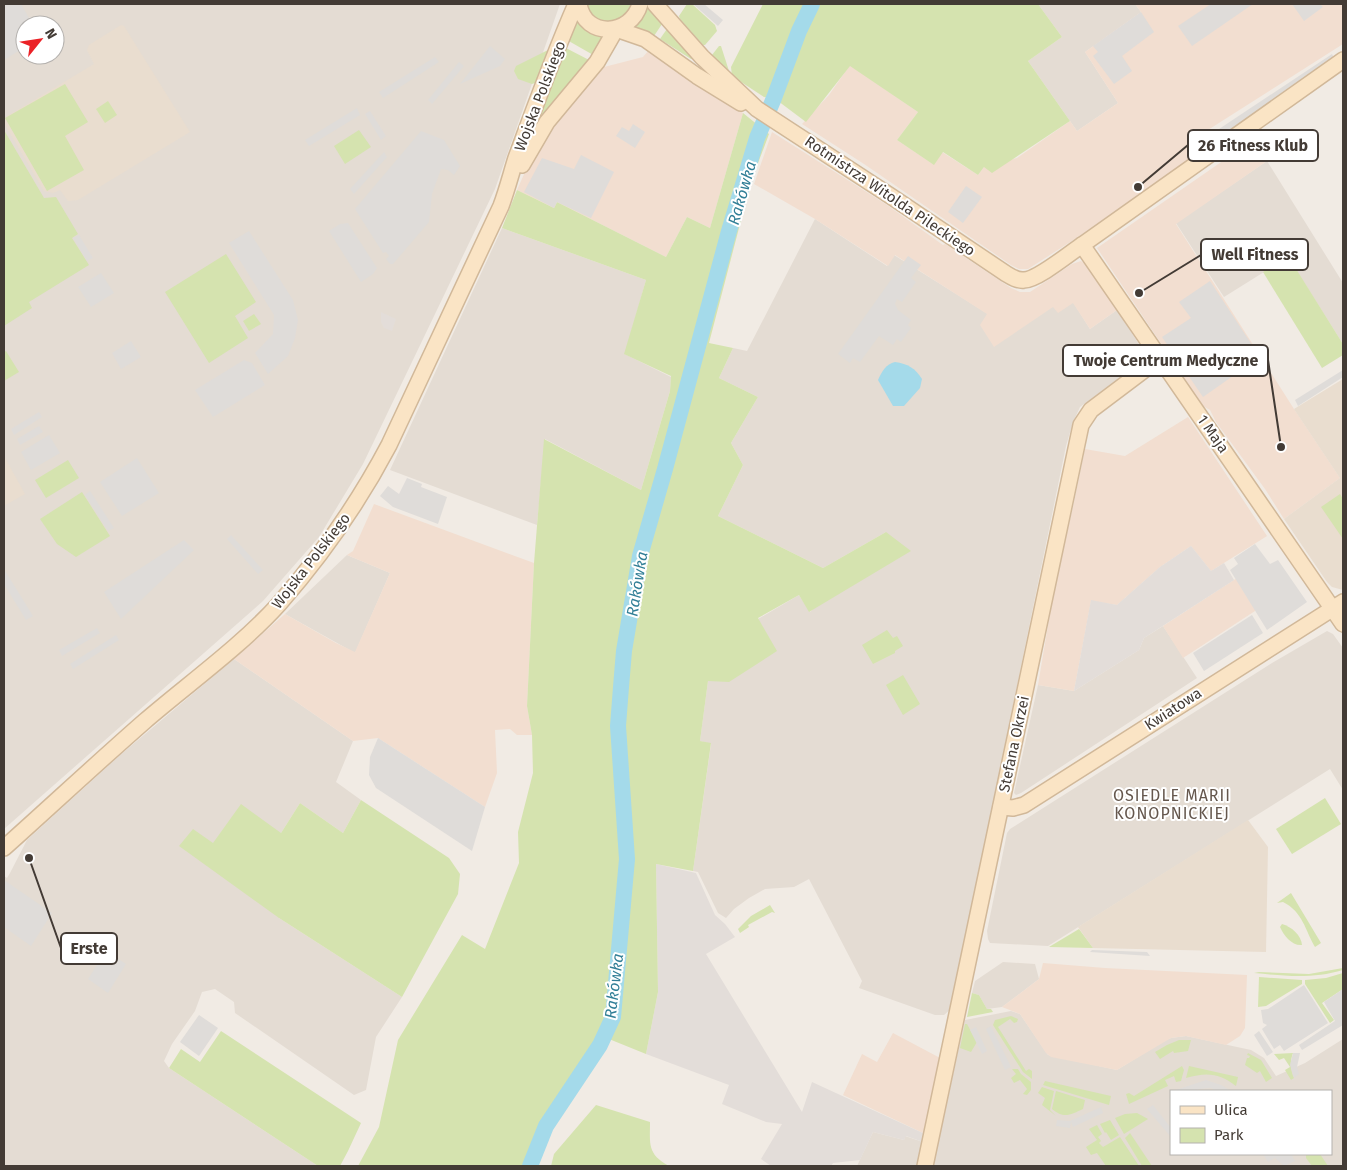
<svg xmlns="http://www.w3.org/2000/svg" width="1347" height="1170" viewBox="0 0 1347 1170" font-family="'Fira Sans',sans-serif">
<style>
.residential{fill:#e4dcd3;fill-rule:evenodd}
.commercial{fill:#f2ded0}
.industrial{fill:#e3ddd9}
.education{fill:#e9ddcf}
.green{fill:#d5e3af}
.parking{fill:#dfdcd9}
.water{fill:#a4daea}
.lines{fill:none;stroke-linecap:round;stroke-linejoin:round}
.river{stroke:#a4daea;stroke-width:16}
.secondary-casing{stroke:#d1b899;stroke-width:18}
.secondary{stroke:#fae4c5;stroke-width:15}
.labels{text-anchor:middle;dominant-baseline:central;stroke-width:4;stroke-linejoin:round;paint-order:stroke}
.street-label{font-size:15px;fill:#433b35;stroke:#fff}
.water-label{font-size:16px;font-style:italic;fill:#327f97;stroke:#fff}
.neighbourhood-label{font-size:16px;letter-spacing:1px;fill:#65574d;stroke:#fff}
.leader{fill:none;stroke:#433b35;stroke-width:2}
.callout-dot{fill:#433b35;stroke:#fff;stroke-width:2}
.callout{fill:#fff;stroke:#433b35;stroke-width:2}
.callout-label{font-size:16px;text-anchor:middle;font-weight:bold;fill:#433b35}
</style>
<rect width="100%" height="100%" fill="#f1ebe4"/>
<g class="residential">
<path d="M4,4H560L495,189L363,464L319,537L263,601L4,829ZM25,25H55V55H25Z"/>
<polygon points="1038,4 1135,4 1141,12 1085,52 1118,103 1077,131 1028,61 1062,37"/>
<polygon points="1267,161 1343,283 1343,344 1288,257 1224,297 1176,223"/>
<polygon points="815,219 887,266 894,255 988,314 1053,307 1073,302 1090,329 1117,310 1140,346 1140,355 1136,365 1080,407 1073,422 1066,446 951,1009 944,1015 935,1015 859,988 862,981 809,879 794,887 765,889 749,898 734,909 726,918 718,913 698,872 693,871 711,744 700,741 708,681 776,651 758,619 799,595 810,612 886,532 823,568 718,516 743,465 731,443 758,397 719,378 733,348 747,351"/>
<polygon points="502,228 646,280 625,354 671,377 670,391 641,490 545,439 537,525 390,470"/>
<polygon points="347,555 390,573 355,653 285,614"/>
<polygon points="1163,626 1197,678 1021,793 1016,795 1014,793 1038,685 1074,691 1139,650 1144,638"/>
<polygon points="1327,631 1333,634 1343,648 1343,790 1330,769 1048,946 990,943 988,939 987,931 1007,833 1010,829 1272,663"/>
<polygon points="234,659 353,741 336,782 361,800 343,833 300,803 281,833 279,918 402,997 376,1037 366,1090 354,1095 235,1013 234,1002 215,989 202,992 195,1011 172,1044 164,1061 169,1068 318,1166 4,1166 4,876 7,878 10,873 27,840 119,756"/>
<polygon points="1003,962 1035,964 1039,979 1002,1007 987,1009 979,995 972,993 975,981"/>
<path d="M1011,1011L1020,1014L1048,1055L1117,1070L1164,1041L1171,1038L1186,1036L1251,1050L1264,1058L1276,1076L1305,1063L1343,1039V1166H933L965,1020ZM1171,1091H1331V1154H1171Z"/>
<polygon points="873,1132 904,1140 905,1136 923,1142 919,1166 857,1166"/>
</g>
<g class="commercial">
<polygon points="1135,4 1343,4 1343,44 1189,142 1195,155 1078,237 1028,269 1019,269 1011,265 864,164 802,124 829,95 850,65 918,112 897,140 933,164 942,152 978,175 984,167 1017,158 1070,121 1077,131 1118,103 1085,52 1141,12"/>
<polygon points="649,50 743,113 710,228 687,217 666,257 557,202 554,208 517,190 533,154 565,110 604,67 643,57"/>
<polygon points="772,132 887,205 943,245 945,244 1011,288 1020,292 1030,292 1072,264 1081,261 1085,264 1117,310 1090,329 1073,303 1058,313 1053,307 994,347 980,325 987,314 895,255 888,266 815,219 754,184"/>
<polygon points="1253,140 1267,161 1176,224 1294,409 1340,478 1284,519 1265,489 1216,422 1210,410 1203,406 1097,248"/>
<polygon points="1188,417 1267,536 1211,571 1191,546 1160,567 1117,605 1091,601 1074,691 1038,685 1055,584 1073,507 1085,449 1125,456"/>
<polygon points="374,504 534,563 527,706 532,735 517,735 510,729 495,730 497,773 485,807 378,738 353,741 234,659 285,614 336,643 355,652 390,573 347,555 353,551"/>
<polygon points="1237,578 1258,609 1183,658 1163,626"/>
<polygon points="1043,963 1105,968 1247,975 1245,1028 1240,1036 1226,1045 1186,1036 1171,1038 1117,1070 1051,1057 1046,1053 1020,1014 1002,1007 1039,979"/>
<polygon points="893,1033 942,1059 925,1134 843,1095 862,1054 877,1062"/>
</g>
<g class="industrial">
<polygon points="381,312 396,319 392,331 384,328 381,322"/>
<polygon points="1191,546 1211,571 1224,563 1234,580 1144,638 1139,650 1074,691 1091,600 1117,605 1160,567"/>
<polygon points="656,864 696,873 715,915 725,924 735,937 706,954 802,1112 812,1082 925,1134 923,1142 906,1136 904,1140 873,1132 860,1160 833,1163 831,1166 771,1166 761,1159 782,1124 766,1122 722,1104 729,1085 646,1054 658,992"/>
</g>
<g class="education">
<polygon points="121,25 124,26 190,132 78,200 68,201 60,190 53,193 44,191 4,123 4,118 94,64 87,50 89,45"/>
<polygon points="1343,379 1343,590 1332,587 1327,582 1284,519 1340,478 1294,409"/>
<polygon points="4,456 25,494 4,506"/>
<polygon points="1248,820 1268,847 1266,952 1093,948 1078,927"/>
</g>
<g class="green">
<polygon points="584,4 635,4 631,13 609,24 593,18"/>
<polygon points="647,4 649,4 664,21 654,36 634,28 640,20"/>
<polygon points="687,4 692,4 715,25 717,31 705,45 703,45 680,19 679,16"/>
<polygon points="763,4 1038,4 1062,37 1028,61 1070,121 992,173 984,167 978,175 943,152 934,165 897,140 918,112 850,66 806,122 774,98 764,97 732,76 731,67"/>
<polygon points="576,18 606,35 595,56 567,40"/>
<polygon points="669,26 694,58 691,59 660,39"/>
<polygon points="719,46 721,46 729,71 712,55"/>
<polygon points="564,47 591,61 540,121 539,117"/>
<polygon points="548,50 535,83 532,84 518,79 514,71 516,66"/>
<polygon points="65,84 88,122 65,136 84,170 47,191 5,118"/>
<polygon points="108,101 117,115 105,123 96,109"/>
<polygon points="743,113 769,134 751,182 709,343 733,348 719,378 758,397 731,443 743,465 718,516 823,568 886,532 911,551 809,612 799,595 758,618 777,651 729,682 708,681 700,741 711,743 693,871 656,864 658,992 646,1054 604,1037 546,1126 530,1166 358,1166 379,1127 398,1040 462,935 485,949 519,863 518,832 533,773 532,735 527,706 534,563 544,439 641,490 670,391 671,376 624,354 646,280 502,228 517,190 554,208 557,202 666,257 687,217 710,228"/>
<polygon points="4,130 44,198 56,197 78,234 72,238 89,265 29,302 32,308 4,326"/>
<polygon points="359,130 371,147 345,164 334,146"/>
<polygon points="226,254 256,302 235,316 248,338 209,363 165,292"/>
<polygon points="1288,256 1343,344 1343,355 1322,368 1263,272"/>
<polygon points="254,314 261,324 249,331 243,321"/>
<polygon points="6,351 19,372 4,381 4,352"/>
<polygon points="68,460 79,478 46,498 35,480"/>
<polygon points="82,492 110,536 76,557 57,544 40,519"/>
<polygon points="1340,494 1343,499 1343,539 1321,507"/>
<polygon points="887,630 893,638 897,636 903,646 895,651 895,653 873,664 862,645"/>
<polygon points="903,675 920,704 903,715 886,685"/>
<polygon points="1325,798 1341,824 1292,854 1276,829"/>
<polygon points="361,800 449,858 460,874 458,894 402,997 279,918 179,846 193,829 213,843 241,804 281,833 300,803 343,833"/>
<path d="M1291,893L1321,943L1315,947C1305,930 1303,912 1283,902L1277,903Z"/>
<polygon points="770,905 775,913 772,912 748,925 749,927 740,933 738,929 751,916"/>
<path d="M1282,924C1292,927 1301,935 1302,945C1292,946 1284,936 1280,927Z"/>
<polygon points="1079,929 1093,948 1049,947"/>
<path d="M1343,968V970C1313,979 1285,976 1254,973L1259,972L1309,974Z"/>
<polygon points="1343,973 1343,989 1322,1003 1334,1020 1330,1023 1305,984 1305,980 1326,978"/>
<polygon points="1259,977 1302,980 1302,984 1266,1006 1258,1007"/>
<polygon points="972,993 979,995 987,1009 991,1009 993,1012 967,1017"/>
<polygon points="1011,1016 1018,1019 1017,1022 1014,1023 1010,1019 998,1027 1026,1071 1029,1069 1032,1071 1032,1079 1023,1072 993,1025 995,1020"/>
<polygon points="965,1024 967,1024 977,1042 971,1052 960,1048"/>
<polygon points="221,1031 361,1123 348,1151 340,1166 318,1166 169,1068 181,1049 200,1062"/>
<polygon points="1179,1040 1191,1040 1188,1051 1174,1053 1173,1051 1160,1059 1155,1052 1167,1045"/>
<polygon points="1248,1053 1261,1060 1272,1078 1266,1082 1260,1071 1257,1073 1245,1065 1247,1058 1249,1058 1250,1056 1247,1055"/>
<path d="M1293,1053C1290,1061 1290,1070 1294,1078L1291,1080L1285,1070L1290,1067L1284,1058L1279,1060L1274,1054Z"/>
<polygon points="1182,1066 1184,1070 1181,1081 1176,1082 1174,1076 1165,1080 1168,1086 1129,1104 1126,1094 1129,1093 1134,1096"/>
<path d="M1189,1066L1238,1077L1236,1086C1219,1073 1207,1072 1186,1078Z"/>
<polygon points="1012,1069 1018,1069 1021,1074 1031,1082 1031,1090 1027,1095 1023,1094 1027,1089 1020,1080 1014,1083 1011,1078 1016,1074"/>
<polygon points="1045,1081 1111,1096 1109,1105 1043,1085"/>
<polygon points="1042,1087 1054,1091 1050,1110 1056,1116 1042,1105 1045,1098 1038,1093"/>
<path d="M1056,1091L1085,1100L1083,1109C1070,1115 1064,1119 1052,1109Z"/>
<path d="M596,1105L650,1122C650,1144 647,1154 669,1166H551L554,1154Z"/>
<polygon points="1137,1113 1148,1119 1124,1134 1115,1118 1125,1114"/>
<polygon points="1110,1120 1119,1135 1111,1140 1106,1132 1105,1133 1100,1124"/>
<polygon points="1097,1125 1102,1134 1098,1137 1101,1141 1099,1143 1103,1147 1120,1137 1139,1166 1106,1166 1097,1153 1091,1155 1086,1147 1097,1140 1089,1129"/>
<polygon points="1130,1133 1152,1166 1142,1166 1125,1138"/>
<polygon points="1306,1154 1320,1154 1328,1166 1312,1166 1306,1158"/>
</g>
<g class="parking">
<polygon points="4,4 21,4 33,25 25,25 25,47 4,60"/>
<polygon points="693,4 704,4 723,20 718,26"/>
<polygon points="1211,4 1253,4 1192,46 1178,26"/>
<polygon points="1292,4 1320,4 1323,7 1304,21"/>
<polygon points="1141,12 1154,32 1122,56 1132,71 1114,84 1093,56 1098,52 1093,46"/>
<polygon points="490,46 505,59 500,66 460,84"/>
<polygon points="1332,54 1335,60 1198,151 1195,145"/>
<polygon points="435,57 439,62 383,98 379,92"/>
<polygon points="459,62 464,66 432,104 428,100"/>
<polygon points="357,108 360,115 309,146 305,140"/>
<polygon points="370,111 386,136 381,140 365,114"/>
<polygon points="633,124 645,132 635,148 616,136 622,127 629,131"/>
<polygon points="421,131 444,140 460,166 454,175 448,170 441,169 432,194 429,222 393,264 390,264 386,259 389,256 386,252 383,253 355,209"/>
<polygon points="384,152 387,157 354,194 350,189"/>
<polygon points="581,155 614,172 591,218 557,202 554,208 524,192 542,158 574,169"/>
<polygon points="966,186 982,197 963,223 948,212"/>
<polygon points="348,223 377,268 373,274 361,282 329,231 340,224"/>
<polygon points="249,231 293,300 298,320 295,338 288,356 268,374 255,353 273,334 274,315 229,243"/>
<polygon points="79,235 93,258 87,261 73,238"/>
<polygon points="908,256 921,265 911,278 916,282 902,302 897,299 895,304 898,310 911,320 908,325 911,328 901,342 897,339 893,345 879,336 860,362 853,358 850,363 838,354"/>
<polygon points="101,273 114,293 91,307 78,287"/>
<polygon points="1210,281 1260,357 1203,397 1162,337 1191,318 1179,302"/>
<polygon points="131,341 141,357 121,369 112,353"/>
<polygon points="244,360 252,363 265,385 213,417 195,390"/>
<polygon points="1343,370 1343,377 1298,406 1295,400"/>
<polygon points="39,412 42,417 14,435 11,429"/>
<polygon points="39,426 43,432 20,445 17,439"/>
<polygon points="49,435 60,453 31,470 21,452"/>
<polygon points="137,458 159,493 122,516 100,482"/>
<polygon points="407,478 422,484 421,487 447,497 438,524 393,507 380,496 388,486 399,494"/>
<polygon points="90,491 114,528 108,531 85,495"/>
<polygon points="231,535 263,570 258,574 227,539"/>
<polygon points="184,540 194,550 121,619 104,592"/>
<polygon points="1255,544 1270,564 1278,560 1307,602 1267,630 1230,570 1238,564 1234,558"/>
<polygon points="4,569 33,616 26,620 4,584"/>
<polygon points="1252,615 1263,633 1204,671 1193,653"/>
<polygon points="97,628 100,633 62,656 59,650"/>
<polygon points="116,635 119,640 73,669 70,664"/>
<polygon points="378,738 485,807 472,851 376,788 369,775 370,757"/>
<polygon points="4,880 52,913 31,946 4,927"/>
<polygon points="1092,950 1147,952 1150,956 1090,952"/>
<polygon points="106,951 126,964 108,993 88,979"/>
<polygon points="1304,985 1328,1023 1284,1051 1280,1045 1274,1049 1262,1029 1267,1025 1263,1023 1261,1010 1268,1009"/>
<polygon points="1343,989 1343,1025 1302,1050 1299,1045 1335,1021 1324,1002"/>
<polygon points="199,1015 218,1028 199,1056 180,1042"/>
<polygon points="991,1026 1011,1067 1005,1070 986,1029"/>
<polygon points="976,1027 987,1051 982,1054 970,1030"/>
<polygon points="1259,1031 1273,1052 1267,1056 1254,1035"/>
<polygon points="1293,1053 1300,1053 1297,1067 1299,1074 1294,1078 1290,1065"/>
<polygon points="1206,1080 1221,1085 1231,1091 1217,1091 1211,1088 1199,1089 1193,1091 1173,1091"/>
<polygon points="1153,1105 1171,1128 1171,1137 1147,1109"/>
<polygon points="1101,1107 1103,1113 1073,1127 1071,1122 1070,1128 1056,1126 1057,1120 1070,1121"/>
<polygon points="1263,1154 1291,1154 1295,1161 1284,1166 1275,1158 1268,1162"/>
</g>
<path class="water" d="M895,362C908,364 915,368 922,379L920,388L904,406H893L878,380C882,371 886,364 895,362Z"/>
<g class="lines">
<polyline class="river" points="530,1166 546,1126 600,1045 613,1017 627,859 618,726 621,687 624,651 640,556 665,469 729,231 757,138 774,98 799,31 812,4"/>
<g class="secondary-casing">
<g id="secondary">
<path d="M579,4C585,39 631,36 640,4"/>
<path d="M655,4L702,57L757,109L892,197L1005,273C1010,276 1017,281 1024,280C1037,280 1070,253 1082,245L1343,60"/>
<polyline points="616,29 645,39 697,76 741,103"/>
<polyline points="522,165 547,122 597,62 616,29"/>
<polyline points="1082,245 1343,624"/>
<polyline points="1001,807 1013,808 1024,805 1343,602"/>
<path d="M4,848C51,806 97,763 145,721C188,684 241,646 279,604C322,555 359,502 389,445L501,206C507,190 511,174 516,158C535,106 554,54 576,4"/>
<polyline points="925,1166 1081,425 1091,410 1160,358"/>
</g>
</g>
<use href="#secondary" class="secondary"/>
</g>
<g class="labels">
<g class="street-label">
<text transform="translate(540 96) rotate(-69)">Wojska Polskiego</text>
<text transform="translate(890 196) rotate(34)">Rotmistrza Witolda Pileckiego</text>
<text transform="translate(1213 434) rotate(55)">1 Maja</text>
<text transform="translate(311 561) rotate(-52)">Wojska Polskiego</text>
<text transform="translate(1173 709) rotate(-33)">Kwiatowa</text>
<text transform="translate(1014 744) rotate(-78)">Stefana Okrzei</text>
</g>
<g class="water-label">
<text transform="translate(742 193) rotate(-74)">Rakówka</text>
<text transform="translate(637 584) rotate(-81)">Rakówka</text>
<text transform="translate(614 986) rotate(-83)">Rakówka</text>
</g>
<g class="neighbourhood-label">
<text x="1172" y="795">OSIEDLE MARII<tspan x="1172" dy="18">KONOPNICKIEJ</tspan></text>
</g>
</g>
<path class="leader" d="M1138 187L1188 145M1139 293L1201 255M1281 447L1268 360M29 858L61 948"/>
<g class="callout-dot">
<circle cx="1138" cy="187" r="5"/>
<circle cx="1139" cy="293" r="5"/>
<circle cx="1281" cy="447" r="5"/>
<circle cx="29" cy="858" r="5"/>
</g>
<g class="callout">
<rect x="1188" y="130" width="130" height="31" rx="5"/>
<rect x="1201" y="239" width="107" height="31" rx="5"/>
<rect x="1063" y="345" width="205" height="31" rx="5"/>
<rect x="61" y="933" width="56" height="31" rx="5"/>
</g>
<g class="callout-label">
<text x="1253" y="151">26 Fitness Klub</text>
<text x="1255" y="260">Well Fitness</text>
<text x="1166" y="366">Twoje Centrum Medyczne</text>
<text x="89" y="954">Erste</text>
</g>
<rect width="1347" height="1170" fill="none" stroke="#433b35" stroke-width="10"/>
<rect x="1170" y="1090" width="162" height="65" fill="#ffffff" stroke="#b4b1ae"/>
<rect x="1180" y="1106" width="25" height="8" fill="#fae4c5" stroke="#b4b1ae"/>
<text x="1214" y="1115" font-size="15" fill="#433b35">Ulica</text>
<rect x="1180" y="1128" width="25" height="15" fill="#d5e3af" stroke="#b4b1ae"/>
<text x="1214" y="1140" font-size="15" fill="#433b35">Park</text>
<g transform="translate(40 40) rotate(60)"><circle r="24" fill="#ffffff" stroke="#b4b1ae"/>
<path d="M0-4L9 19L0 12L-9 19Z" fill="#eb2227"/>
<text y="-8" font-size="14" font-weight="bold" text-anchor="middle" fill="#433b35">N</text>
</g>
</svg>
